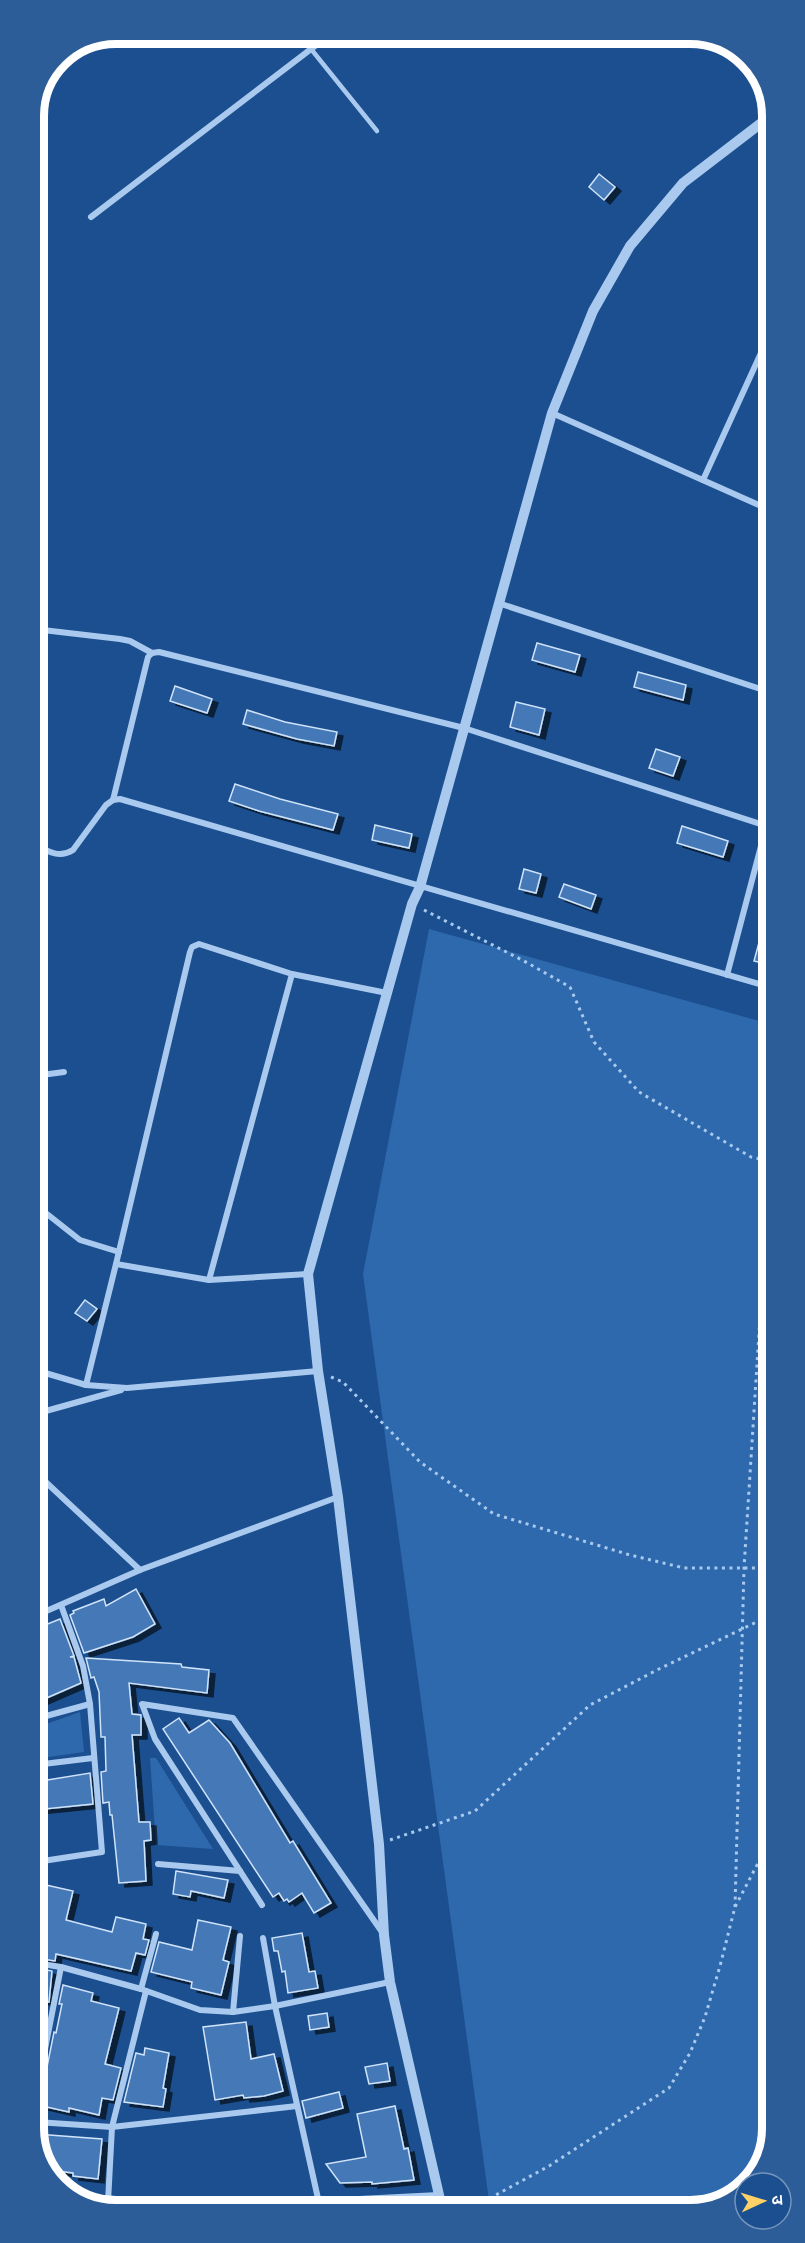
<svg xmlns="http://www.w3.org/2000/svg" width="805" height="2243" viewBox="0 0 805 2243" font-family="'Sofia Sans Condensed','Noto Sans Devanagari',sans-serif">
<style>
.green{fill:#2e69ad}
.building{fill:#4478b7;stroke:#cfe3fa;stroke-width:1.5;filter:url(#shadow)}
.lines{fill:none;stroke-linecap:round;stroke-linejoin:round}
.path{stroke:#a9c9ee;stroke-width:3;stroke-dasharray:3 4.5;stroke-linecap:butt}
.service{stroke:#a9c9ee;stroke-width:4.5}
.minor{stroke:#a9c9ee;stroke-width:6}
.tertiary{stroke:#a9c9ee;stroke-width:10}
.rim{fill:none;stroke:#fff;stroke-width:8}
</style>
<defs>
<filter id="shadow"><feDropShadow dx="6" dy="4" stdDeviation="0" flood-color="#0009"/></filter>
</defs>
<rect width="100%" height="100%" fill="#1b4f8f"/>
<g class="green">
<polygon points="429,929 770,1024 772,2128 755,2178 711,2207 490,2208 363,1274"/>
<polygon points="80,1712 84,1752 35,1759 35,1728"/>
<polygon points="150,1758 156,1758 213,1849 156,1845"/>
</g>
<g class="building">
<polygon points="599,174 615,187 604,200 589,187"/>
<polygon points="537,643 580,655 575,672 532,660"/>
<polygon points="638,672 686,685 683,700 634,687"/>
<polygon points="175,686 212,699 207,713 170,701"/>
<polygon points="516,702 545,709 539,735 510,727"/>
<polygon points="247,710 285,722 337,732 334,746 297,739 243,724"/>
<polygon points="656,749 680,757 673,776 649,768"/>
<polygon points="235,784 280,799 338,814 333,830 259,811 229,801"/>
<polygon points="375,825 412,834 409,848 372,840"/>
<polygon points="682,826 728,841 723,857 677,843"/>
<polygon points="524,869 541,874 536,893 519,889"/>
<polygon points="564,884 596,895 591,909 559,897"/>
<polygon points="766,917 770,918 770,965 754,961"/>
<polygon points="85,1300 97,1309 87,1321 75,1313"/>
<polygon points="136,1589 155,1624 133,1637 84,1653 70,1615 74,1613 73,1611 104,1599 106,1606"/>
<polygon points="60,1619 74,1656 70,1657 74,1657 81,1683 35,1703 35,1629"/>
<polygon points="86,1658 181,1664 182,1667 209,1670 207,1693 129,1683 132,1714 141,1715 141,1735 132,1735 139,1822 150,1822 151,1840 144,1841 146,1881 119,1883 112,1815 110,1815 109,1802 103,1803 101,1772 106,1771 105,1737 101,1737 99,1692 94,1677 91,1678"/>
<polygon points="179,1718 189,1733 209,1720 230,1743 290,1843 293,1841 331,1903 314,1913 302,1893 289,1902 287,1899 284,1901 279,1893 273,1897 163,1729"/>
<polygon points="90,1773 93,1804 35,1810 35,1782"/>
<polygon points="176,1871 228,1880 224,1898 191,1891 190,1897 173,1894"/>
<polygon points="46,1885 73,1891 66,1920 112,1932 116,1917 146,1924 143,1939 149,1940 145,1955 136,1953 131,1971 56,1954 55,1961 36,1958 36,1924"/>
<polygon points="198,1920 231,1927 223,1960 229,1962 221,1995 191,1988 192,1982 151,1972 159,1942 192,1950"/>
<polygon points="302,1933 309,1972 315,1971 318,1988 288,1993 285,1971 282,1972 278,1951 274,1951 272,1938"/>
<polygon points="36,1968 52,1971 49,2002 36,1999"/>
<polygon points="63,1985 93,1993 91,2001 119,2008 105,2064 121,2068 113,2100 102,2098 99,2115 69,2108 69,2112 42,2106 42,2103 36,2102 41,2097 54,2032 56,2033 62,2004 59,2004"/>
<polygon points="327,2013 329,2027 310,2030 308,2016"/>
<polygon points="246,2022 251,2059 274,2054 283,2091 264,2096 244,2098 243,2095 215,2100 203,2027"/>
<polygon points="36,2028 44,2030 36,2069"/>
<polygon points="145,2048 169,2053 163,2088 166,2089 163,2107 124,2102 136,2053 144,2055"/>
<polygon points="387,2063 390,2081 369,2084 365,2067"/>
<polygon points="339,2092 343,2108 306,2118 302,2101"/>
<polygon points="395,2106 404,2149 408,2148 414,2180 372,2184 372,2182 340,2183 326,2164 366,2157 357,2114"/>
<polygon points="36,2134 102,2139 98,2179 73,2176 73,2173 49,2170 36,2149"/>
</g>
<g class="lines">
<g class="path">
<polyline points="424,910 524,961 570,987 594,1042 639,1092 751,1157 770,1161"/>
<polyline points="331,1377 343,1382 420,1462 494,1514 630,1555 684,1568 771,1568"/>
<polyline points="390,1840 475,1811 590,1705 659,1669 771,1615"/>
<polyline points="735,1907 744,1568 770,1161"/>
<polyline points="483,2202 549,2166 669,2088 690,2053 705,2017 720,1966 735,1907 757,1865 772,1844"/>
<polyline points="484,2202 518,2208"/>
</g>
<polyline class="service" points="311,49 377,131"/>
<g class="minor">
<polyline points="91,217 332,33"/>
<polyline points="552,413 770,510"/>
<polyline points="703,480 761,353 769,339"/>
<polyline points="498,603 770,692"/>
<polyline points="34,629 120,639 130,641 152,653"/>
<polyline points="113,800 148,657 152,653 159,652 464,728 770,827"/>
<path d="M34,844C47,851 59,859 73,850L106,805L113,800L120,799L770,987"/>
<polyline points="292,974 387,993"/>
<polyline points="727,975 770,812"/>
<polyline points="34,1076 64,1072"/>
<polyline points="35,1200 42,1210 80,1240 119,1252"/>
<polyline points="116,1264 209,1280 308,1274"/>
<polyline points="35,1370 86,1385 127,1388 318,1371"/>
<polyline points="86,1385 116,1264 190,952 192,947 199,944 292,974 209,1280"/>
<polyline points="35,1414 121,1390"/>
<polyline points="35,1472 140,1570"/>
<polyline points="35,1616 140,1570 338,1497"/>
<polyline points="35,1719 90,1704"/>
<polyline points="35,1765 93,1758"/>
<polyline points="36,1862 102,1852 90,1704 83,1666 61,1605"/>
<polyline points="158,1864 240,1871"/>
<polyline points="262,1905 155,1739 142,1704 233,1718 382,1932"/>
<polyline points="263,1938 275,2006 319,2203"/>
<polyline points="36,1963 61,1967 141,1989 200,2010 233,2012 275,2006 390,1982"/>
<polyline points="141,1989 156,1934"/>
<polyline points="233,2012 240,1936"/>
<polyline points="36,2096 61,1967"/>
<polyline points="36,2122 112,2127 297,2106"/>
<polyline points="108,2202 112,2127 146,1991"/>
<polyline points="450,2208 467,2204 473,2208"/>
</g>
<g class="tertiary">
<polyline points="93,2203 319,2203 439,2197"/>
<polyline points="442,2208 390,1982 384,1935 379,1844 338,1497 318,1371 308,1274 412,904 420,887 552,413 593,311 630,246 683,183 769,117"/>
</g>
</g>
<path d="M0 0H805V2243H0ZM116 44H690A72 72 0 0 1 762 116V2128A72 72 0 0 1 690 2200H116A72 72 0 0 1 44 2128V116A72 72 0 0 1 116 44Z" fill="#2d5d98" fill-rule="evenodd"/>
<path class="rim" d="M116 44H690A72 72 0 0 1 762 116V2128A72 72 0 0 1 690 2200H116A72 72 0 0 1 44 2128V116A72 72 0 0 1 116 44Z"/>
<g transform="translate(763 2201) rotate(86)"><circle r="28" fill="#1b4f8f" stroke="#7695bc" stroke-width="1.5"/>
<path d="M0-4.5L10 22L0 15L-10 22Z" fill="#ffd166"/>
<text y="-9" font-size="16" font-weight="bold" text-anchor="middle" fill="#ffffff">उ</text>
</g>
</svg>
